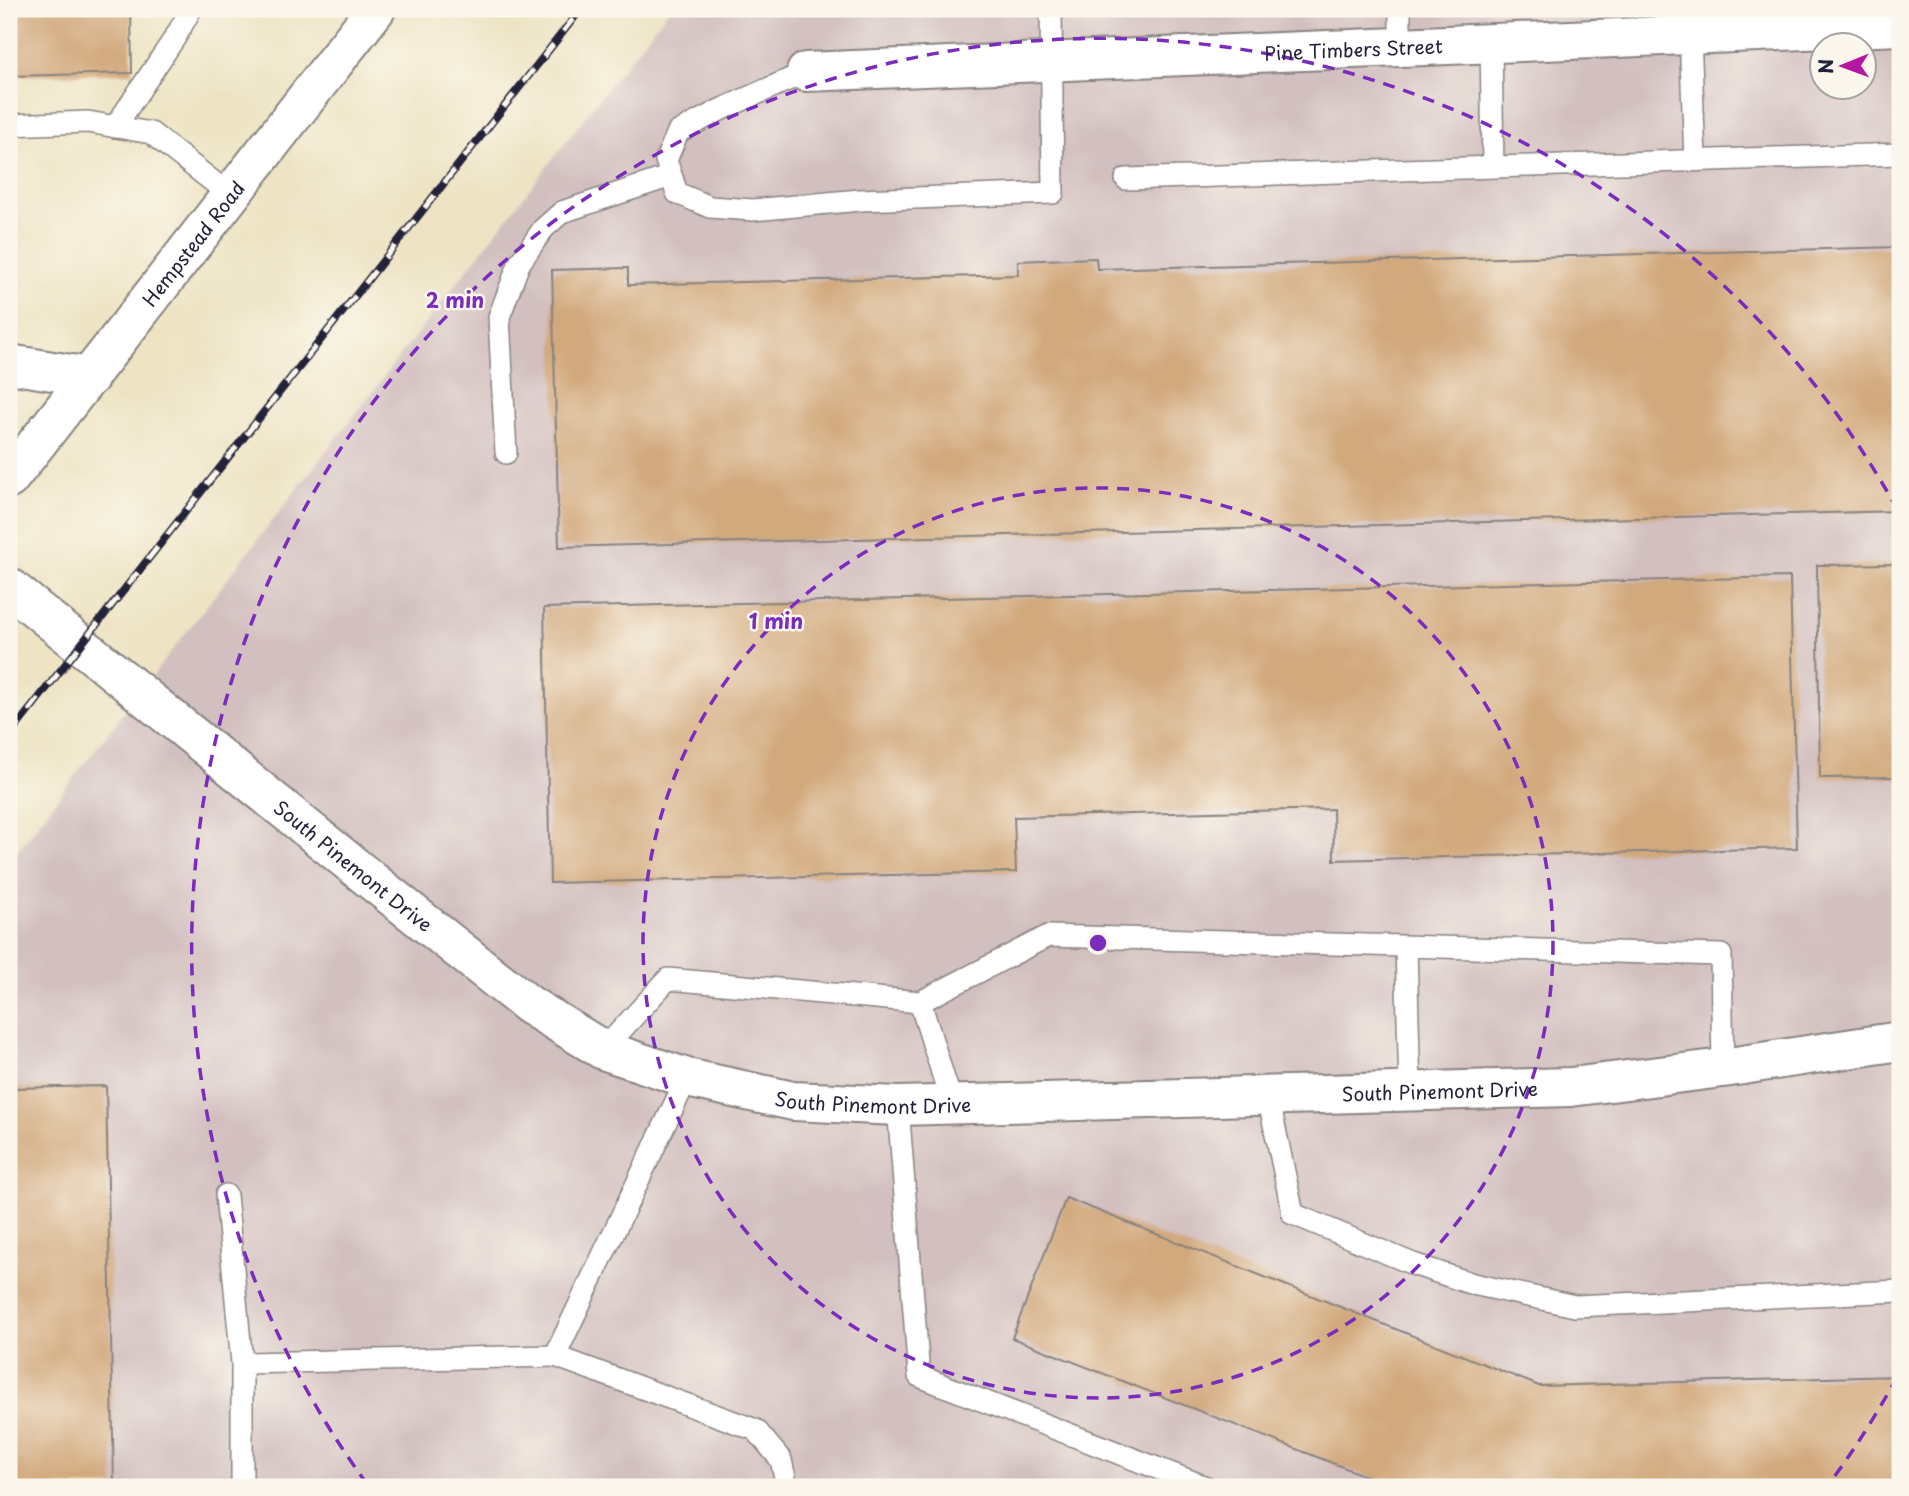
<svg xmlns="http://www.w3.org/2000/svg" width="1909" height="1496" viewBox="0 0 1909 1496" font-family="'Playpen Sans',sans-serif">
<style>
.industrial{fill:#d2bfbf;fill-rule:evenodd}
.building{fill:#d2a97d}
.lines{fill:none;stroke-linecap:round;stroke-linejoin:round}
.lane-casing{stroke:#888380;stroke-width:24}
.street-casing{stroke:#888380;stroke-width:42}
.secondary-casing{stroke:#888380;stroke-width:42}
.lane{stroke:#fff;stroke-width:21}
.street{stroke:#fff;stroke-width:38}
.secondary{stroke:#fff;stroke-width:38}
.rail-casing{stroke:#22223b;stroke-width:8}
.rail{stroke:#fbf7ec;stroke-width:5;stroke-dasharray:16;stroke-linecap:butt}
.ring{fill:none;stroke:#7b2cbf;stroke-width:3.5;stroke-dasharray:12 9}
.labels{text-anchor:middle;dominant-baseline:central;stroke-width:5;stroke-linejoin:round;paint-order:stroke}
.street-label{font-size:19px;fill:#22223b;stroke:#fbf7ec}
.centre{fill:#7b2cbf;stroke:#fbf7ec;stroke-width:3.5}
.ring-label{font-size:21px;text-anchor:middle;font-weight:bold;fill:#7b2cbf;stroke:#fbf7ec;stroke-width:5;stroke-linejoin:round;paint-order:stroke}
</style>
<rect width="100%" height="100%" fill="#fbf7ec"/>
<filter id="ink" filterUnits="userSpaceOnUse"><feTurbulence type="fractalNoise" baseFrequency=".0143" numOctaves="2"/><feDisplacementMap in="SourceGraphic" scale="14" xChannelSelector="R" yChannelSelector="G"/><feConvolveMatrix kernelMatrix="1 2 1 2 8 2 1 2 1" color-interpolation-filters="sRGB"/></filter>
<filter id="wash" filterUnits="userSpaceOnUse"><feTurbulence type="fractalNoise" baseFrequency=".00686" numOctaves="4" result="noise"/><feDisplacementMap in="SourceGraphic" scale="28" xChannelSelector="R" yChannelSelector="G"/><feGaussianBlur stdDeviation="1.57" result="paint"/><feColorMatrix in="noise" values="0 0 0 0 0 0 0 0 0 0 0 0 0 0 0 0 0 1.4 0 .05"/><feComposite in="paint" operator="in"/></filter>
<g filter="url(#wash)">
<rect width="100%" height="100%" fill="#eee4c4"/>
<path class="industrial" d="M669,9H1900V1487H9V861ZM1822,46H1864V88H1822Z"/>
<g id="blocks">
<g class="building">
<polygon points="10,9 131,9 132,73 12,76"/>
<polygon points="1900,247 1900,511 559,547 552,270 628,268 628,285 1018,275 1018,261 1096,258 1097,269"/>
<polygon points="1900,564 1900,777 1820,778 1817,565"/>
<polygon points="1790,577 1797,848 1334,860 1333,809 1014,817 1016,872 550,883 544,608"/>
<polygon points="106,1086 114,1487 9,1487 9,1088"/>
<polygon points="1066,1198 1539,1386 1900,1376 1900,1487 1394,1487 1012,1338"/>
</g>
</g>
</g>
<g filter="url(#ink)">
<use href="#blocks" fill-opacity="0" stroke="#888380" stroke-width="2"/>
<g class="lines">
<g class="lane-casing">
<g id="lane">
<polyline points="1690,35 1695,160"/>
<polyline points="1491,43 1493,167"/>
<polyline points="1400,47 1400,9"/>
<polyline points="806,72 720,110 678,132 666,160 677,193 710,207 753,210 860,200 1053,193 1051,9"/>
<polyline points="9,125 88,122 151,133 230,195"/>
<polyline points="115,127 176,36 191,9"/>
<polyline points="1126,179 1900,154"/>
<polyline points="506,453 499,317 519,264 543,229 562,212 671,176"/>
<polyline points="1406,947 1410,1091"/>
<polyline points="603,1050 668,979 920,1002"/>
<polyline points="1268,1096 1293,1214 1413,1264 1473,1284 1575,1306 1900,1291"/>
<polyline points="952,1104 920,1002 1048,936 1721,955 1723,1068"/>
<polyline points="898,1106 919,1376 1206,1487"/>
<polyline points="226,1195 242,1363"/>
<polyline points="555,1356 756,1430 781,1460 787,1487"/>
<polyline points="242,1487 242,1363 555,1356 687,1078"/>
</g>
</g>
<g class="street-casing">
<g id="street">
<path id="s1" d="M806,72L1900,26"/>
</g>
</g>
<g class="secondary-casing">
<g id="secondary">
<polyline points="9,364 90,377"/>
<path id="s2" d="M9,479L376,9"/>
<path id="s3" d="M9,587L376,884L529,1005L603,1050L687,1078L793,1101L898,1106L1571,1087L1723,1068L1900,1041"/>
</g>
</g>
<use href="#lane" class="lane"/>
<use href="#street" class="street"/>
<use href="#secondary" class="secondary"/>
<g class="rail-casing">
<polyline id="rail" points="9,736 581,9"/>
</g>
<use href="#rail" class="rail"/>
</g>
</g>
<g class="ring">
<circle cx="1098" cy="943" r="455"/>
<path d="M1897 1377A909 909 0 0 1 1829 1484M367 1484A909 909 0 1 1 1897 509"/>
</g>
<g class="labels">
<g class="street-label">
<text stroke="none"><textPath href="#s1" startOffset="548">Pine Timbers Street</textPath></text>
<text stroke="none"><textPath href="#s2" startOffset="299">Hempstead Road</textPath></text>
<text stroke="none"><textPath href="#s3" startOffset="443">South Pinemont Drive</textPath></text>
<text stroke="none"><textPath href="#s3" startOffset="1598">South Pinemont Drive</textPath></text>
<text stroke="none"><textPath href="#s3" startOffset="1031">South Pinemont Drive</textPath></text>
</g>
</g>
<circle cx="1098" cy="943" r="10" class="centre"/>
<g class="ring-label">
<text x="455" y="308">2 min</text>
<text x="776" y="629">1 min</text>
</g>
<rect width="1909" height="1496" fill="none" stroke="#fbf7ec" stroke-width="35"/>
<g transform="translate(1843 66) rotate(269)"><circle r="33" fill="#fbf7ec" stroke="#a4a2a5" stroke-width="2"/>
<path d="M0-5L12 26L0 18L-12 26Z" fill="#b5179e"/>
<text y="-10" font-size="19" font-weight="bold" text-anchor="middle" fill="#22223b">N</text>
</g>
</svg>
